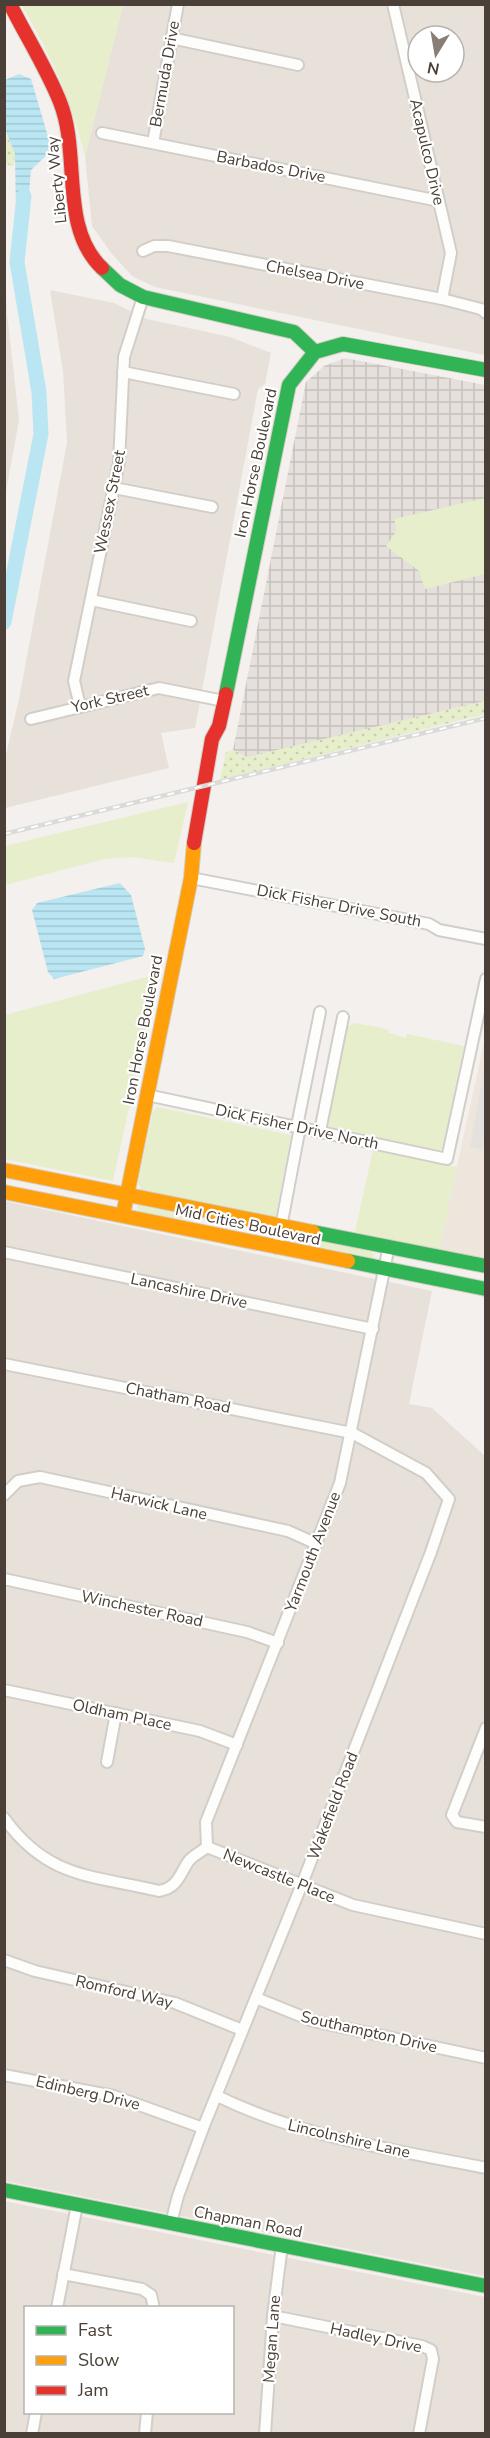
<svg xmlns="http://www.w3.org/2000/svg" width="490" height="2438" viewBox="0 0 490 2438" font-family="'Nunito Sans',sans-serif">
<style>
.residential{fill:#e7e1da;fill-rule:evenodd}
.industrial{fill:url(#industrial-grid)}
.education{fill:#eee6dc}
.grass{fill:#e6eecb}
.park{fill:url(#park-dots)}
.parking{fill:#e5e1de}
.water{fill:url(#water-rules)}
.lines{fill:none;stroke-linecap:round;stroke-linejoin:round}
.river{stroke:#bae6f3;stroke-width:15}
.street-casing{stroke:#d1ceca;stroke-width:14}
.fast-casing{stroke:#d4cdc4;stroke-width:16}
.slow-casing{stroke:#d4cdc4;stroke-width:16}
.jam-casing{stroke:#d4cdc4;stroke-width:16}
.street{stroke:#fdfdfc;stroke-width:10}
.fast{stroke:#30b455;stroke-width:14}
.slow{stroke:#ff9f0a;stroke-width:14}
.jam{stroke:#e5322d;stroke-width:14}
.rail-casing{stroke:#dadad9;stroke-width:4.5}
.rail{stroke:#fff;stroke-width:2;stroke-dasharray:7;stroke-linecap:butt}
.labels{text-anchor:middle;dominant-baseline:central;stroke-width:4.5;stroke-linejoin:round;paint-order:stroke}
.street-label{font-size:16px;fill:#4b4037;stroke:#fff}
</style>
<defs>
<pattern id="industrial-grid" width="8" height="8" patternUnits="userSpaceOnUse" patternTransform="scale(1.5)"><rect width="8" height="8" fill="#e6e0dc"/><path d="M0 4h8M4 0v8" fill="none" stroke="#c7c1bd"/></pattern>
<pattern id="park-dots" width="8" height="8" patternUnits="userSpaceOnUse" patternTransform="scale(1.5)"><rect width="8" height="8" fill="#e6eecb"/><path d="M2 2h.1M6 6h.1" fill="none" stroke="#c7cdaf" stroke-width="1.8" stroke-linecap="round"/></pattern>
<pattern id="water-rules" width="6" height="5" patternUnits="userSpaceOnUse" patternTransform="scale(1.5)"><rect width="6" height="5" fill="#bae6f3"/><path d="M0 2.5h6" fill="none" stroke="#a1c6d1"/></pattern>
</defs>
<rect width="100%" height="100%" fill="#f3f0ed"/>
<g class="residential">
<path d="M123,5H485V355L155,287L132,276L112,254L92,226L85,156ZM418,36H454V72H418Z"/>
<polygon points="4,245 7,313 19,420 5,497"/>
<polygon points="50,290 114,303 147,319 230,337 271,353 265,384 258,389 195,728 161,733 169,768 5,808 5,759 19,699 67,443 63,371"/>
<polygon points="4,1201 432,1291 409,1404 432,1408 485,1456 485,2276 5,2181"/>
<path d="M4,2201L485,2297V2433H5ZM26,2308H232V2412H26Z"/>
</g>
<polygon class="industrial" points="345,358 485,385 485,701 247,758 233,750 306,382 324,366"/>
<polygon class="education" points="485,1038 485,1259 439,1249"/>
<g class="grass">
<path d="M22,5H123L85,156C70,95 52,59 22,5Z"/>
<polygon points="485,498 485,574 425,589 419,571 386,546 397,530 394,519"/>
<polygon points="188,802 174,863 132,857 104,859 5,885 5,846"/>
<polygon points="158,974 113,1181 5,1159 5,1015"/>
<polygon points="354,1023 387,1029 389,1033 406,1038 407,1034 464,1046 442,1149 437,1151 328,1126 347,1027"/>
<polygon points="157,1107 291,1135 276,1215 273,1217 141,1190 138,1182 153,1111"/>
<polygon points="373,1150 457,1167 439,1249 355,1232"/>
<polygon points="137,1205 196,1217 195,1221 139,1212"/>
<polygon points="298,1237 368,1251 374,1254 373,1258 292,1241 293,1238"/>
</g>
<g class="park">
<polygon points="4,129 15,154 14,166 5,164"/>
<polygon points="485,701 485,714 220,780 226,752 233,750 247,757"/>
</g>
<polygon class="parking" points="485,1063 486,1131 482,1150 470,1147"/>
<g class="water">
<polygon points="19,74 31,79 52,150 31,170 27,217 16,215 15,154 5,129 5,80"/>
<polygon points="120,883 131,895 145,949 143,956 54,979 48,972 32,910 37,903"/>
</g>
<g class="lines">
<polyline class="river" points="4,622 41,434 39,392 17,262 24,196"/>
<g class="street-casing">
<g id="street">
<polyline points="393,4 451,253 442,299"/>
<polyline points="171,38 298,65"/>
<polyline points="102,133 439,201"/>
<polyline points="153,143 178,4"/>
<polyline points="143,251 154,246 168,246 442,299 481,309 486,313"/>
<polyline points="123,372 234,394"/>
<polyline points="114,488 212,507"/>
<polyline points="91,600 191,621"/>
<polyline points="80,706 74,681 119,462 124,357 143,297"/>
<polyline points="31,719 159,688 224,701"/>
<polyline points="191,878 429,924 439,930 486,939"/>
<polyline points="147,1095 447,1159 486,979"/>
<polyline points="297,1126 320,1012"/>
<polyline points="320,1131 343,1017"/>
<polyline points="277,1248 300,1127"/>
<polyline points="4,1252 373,1329"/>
<polyline points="4,1364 352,1433 426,1473 449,1499 431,1552 302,1884 203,2128 178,2196 171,2223"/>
<polyline points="4,1495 18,1481 40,1477 288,1531 317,1544"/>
<polyline points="4,1579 247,1632 278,1643"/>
<polyline points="4,1690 200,1731 237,1745"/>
<polyline points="486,1728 452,1815 457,1822 486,1827"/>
<polyline points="107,1762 116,1713"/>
<path d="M4,1818C48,1879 92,1875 159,1891C177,1888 179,1876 188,1862C192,1856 201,1852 207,1847"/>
<polyline points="207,1847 206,1822 340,1483 389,1246"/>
<polyline points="207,1847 353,1905 486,1934"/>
<polyline points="4,1960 35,1971 175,2003 242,2030"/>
<polyline points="256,1998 313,2021 486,2058"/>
<polyline points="4,2075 114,2096 203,2128"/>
<path d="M217,2096C304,2138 392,2149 486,2168"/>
<polyline points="63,2274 142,2289 151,2295 154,2308"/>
<polyline points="57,2308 77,2205"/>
<polyline points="273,2316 422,2346 431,2350 433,2359 419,2434"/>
<polyline points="32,2434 36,2412"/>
<polyline points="145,2434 147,2412"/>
<polyline points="265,2434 273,2316 282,2245"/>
</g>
</g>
<g class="fast-casing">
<g id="fast">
<polyline points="102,268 120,285 143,297 294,332 315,352"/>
<polyline points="226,694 289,385 315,352 343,344 486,370"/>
<polyline points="313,1232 486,1266"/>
<polyline points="348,1261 486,1289"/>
<polyline points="4,2190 486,2286"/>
</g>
</g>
<g class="slow-casing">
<g id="slow">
<polyline points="4,1170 313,1232"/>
<polyline points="4,1192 348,1261"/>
<polyline points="123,1215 191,878 194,843"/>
</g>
</g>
<g class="jam-casing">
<g id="jam">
<path d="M10,4C26,36 47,69 60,102C81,154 59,227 102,268"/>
<polyline points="194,843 212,739 219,726 226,694"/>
</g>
</g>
<use href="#street" class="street"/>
<use href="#fast" class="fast"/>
<use href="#slow" class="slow"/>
<use href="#jam" class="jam"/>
<g class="rail-casing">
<polyline id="rail" points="4,834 486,718"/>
</g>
<use href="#rail" class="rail"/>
</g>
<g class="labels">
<g class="street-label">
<text transform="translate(165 74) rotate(-80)">Bermuda Drive</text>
<text transform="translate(427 152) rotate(77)">Acapulco Drive</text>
<text transform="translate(271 167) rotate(11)">Barbados Drive</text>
<text transform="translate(57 180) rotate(-96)">Liberty Way</text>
<text transform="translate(315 275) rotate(11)">Chelsea Drive</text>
<text transform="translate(256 463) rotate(-78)">Iron Horse Boulevard</text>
<text transform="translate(110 502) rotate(-79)">Wessex Street</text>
<text transform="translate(110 699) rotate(-13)">York Street</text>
<text transform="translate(339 906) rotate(11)">Dick Fisher Drive South</text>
<text transform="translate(143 1030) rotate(-79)">Iron Horse Boulevard</text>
<text transform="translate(297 1127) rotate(12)">Dick Fisher Drive North</text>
<text transform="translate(248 1225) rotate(12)">Mid Cities Boulevard</text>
<text transform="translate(189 1291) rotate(12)">Lancashire Drive</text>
<text transform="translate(178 1398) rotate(11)">Chatham Road</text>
<text transform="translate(159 1504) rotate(13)">Harwick Lane</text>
<text transform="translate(313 1552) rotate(-69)">Yarmouth Avenue</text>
<text transform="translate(142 1609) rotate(12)">Winchester Road</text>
<text transform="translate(122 1715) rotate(12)">Oldham Place</text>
<text transform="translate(333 1806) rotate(-69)">Wakefield Road</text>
<text transform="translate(279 1876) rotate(22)">Newcastle Place</text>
<text transform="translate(124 1992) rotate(13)">Romford Way</text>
<text transform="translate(369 2032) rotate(13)">Southampton Drive</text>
<text transform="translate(88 2093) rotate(13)">Edinberg Drive</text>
<text transform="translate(349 2139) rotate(13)">Lincolnshire Lane</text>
<text transform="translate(248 2222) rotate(11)">Chapman Road</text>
<text transform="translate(376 2338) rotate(12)">Hadley Drive</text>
<text transform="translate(272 2339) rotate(-86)">Megan Lane</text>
</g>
</g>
<rect width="490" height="2438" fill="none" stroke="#4b4037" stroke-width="12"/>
<rect x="24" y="2306" width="210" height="108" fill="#ffffff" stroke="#b7b3af" stroke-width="1.5"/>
<rect x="36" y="2326" width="30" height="9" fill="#30b455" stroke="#b7b3af" stroke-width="1.5"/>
<text x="78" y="2336" font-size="18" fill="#4b4037">Fast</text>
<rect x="36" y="2356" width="30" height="9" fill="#ff9f0a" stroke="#b7b3af" stroke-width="1.5"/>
<text x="78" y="2366" font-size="18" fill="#4b4037">Slow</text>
<rect x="36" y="2386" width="30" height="9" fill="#e5322d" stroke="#b7b3af" stroke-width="1.5"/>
<text x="78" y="2396" font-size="18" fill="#4b4037">Jam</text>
<g transform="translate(436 54) rotate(191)"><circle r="28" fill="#ffffff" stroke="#b7b3af" stroke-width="1.5"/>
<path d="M0-4.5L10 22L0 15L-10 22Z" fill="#867e77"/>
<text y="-9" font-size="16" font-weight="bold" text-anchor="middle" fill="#4b4037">N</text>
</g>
</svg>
